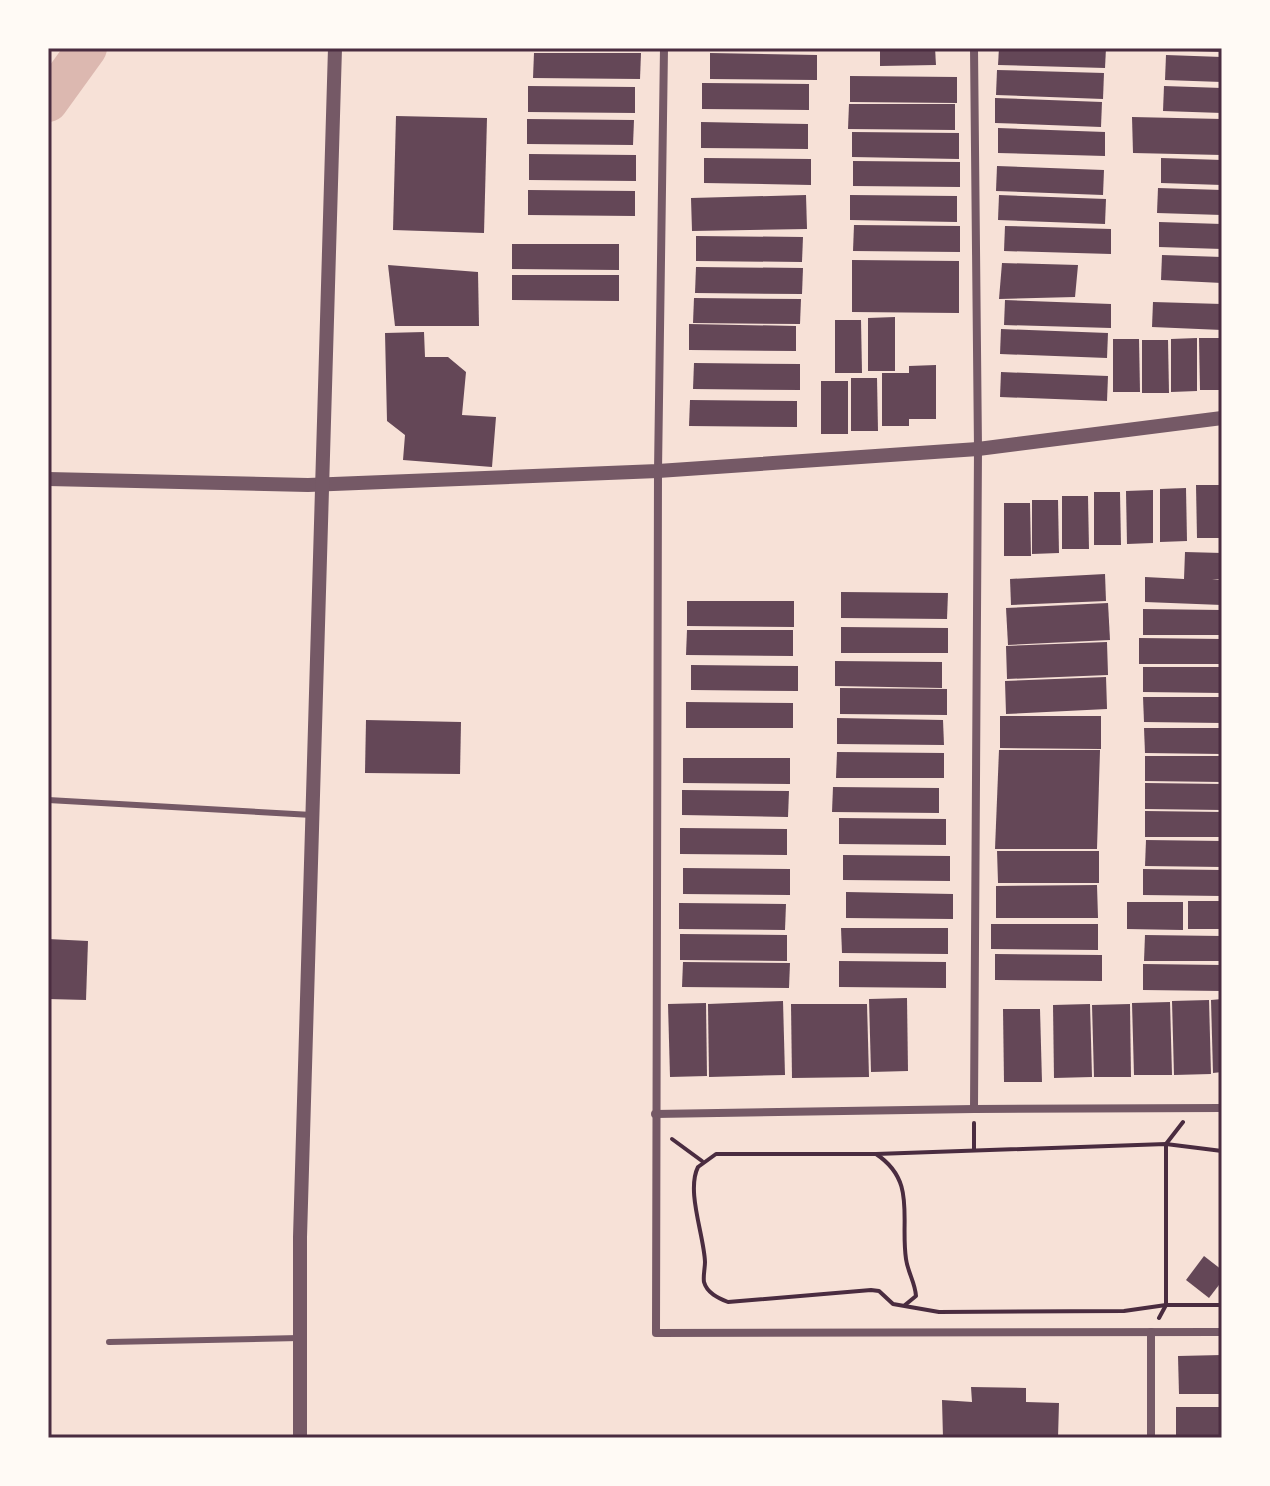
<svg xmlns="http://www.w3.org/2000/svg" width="1270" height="1486" viewBox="0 0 1270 1486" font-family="Barlow,sans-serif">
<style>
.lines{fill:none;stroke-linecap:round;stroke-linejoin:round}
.river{stroke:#dcb8b0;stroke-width:40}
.building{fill:#644757}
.path{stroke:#4a2c40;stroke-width:4}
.service{stroke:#755966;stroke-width:6}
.minor{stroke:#755966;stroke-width:8}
.tertiary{stroke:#755966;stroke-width:14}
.neatline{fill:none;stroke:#4a2c40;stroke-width:3}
</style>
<rect width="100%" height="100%" fill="#f7e1d7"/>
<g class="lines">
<polyline class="river" points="48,102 87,48"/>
</g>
<g class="building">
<polygon points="880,48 935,48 936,65 880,66"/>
<polygon points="999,48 1106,48 1105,68 998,65"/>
<polygon points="1190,48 1222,48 1222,52 1190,51"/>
<polygon points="534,53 641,53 640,79 533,78"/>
<polygon points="710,53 817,55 817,80 710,79"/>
<polygon points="1166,55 1222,57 1222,82 1165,80"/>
<polygon points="997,70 1104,73 1103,99 996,95"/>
<polygon points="850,76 957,77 957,103 850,102"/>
<polygon points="702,83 809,84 809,110 702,109"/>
<polygon points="528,86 635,87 635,113 528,112"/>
<polygon points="1164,86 1222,88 1222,113 1163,111"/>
<polygon points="995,98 1102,102 1101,127 995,123"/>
<polygon points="849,104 955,104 955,130 848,129"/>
<polygon points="396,116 487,118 484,233 393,230"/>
<polygon points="1132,117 1222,119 1222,155 1133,153"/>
<polygon points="527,119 634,120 633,145 527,144"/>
<polygon points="701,122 808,124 808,149 701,148"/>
<polygon points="998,128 1105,132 1105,156 998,153"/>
<polygon points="852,132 959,133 959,159 852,157"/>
<polygon points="529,154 636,155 636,181 529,180"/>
<polygon points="704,158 811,159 811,185 704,183"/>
<polygon points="1161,158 1222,160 1222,185 1161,183"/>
<polygon points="853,161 960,162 960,187 853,186"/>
<polygon points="997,166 1104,170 1103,195 996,191"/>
<polygon points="1158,188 1222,190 1222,215 1157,213"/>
<polygon points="528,190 635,191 635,216 528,215"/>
<polygon points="806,195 807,229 692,231 691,198"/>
<polygon points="850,195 957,196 957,222 850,220"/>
<polygon points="999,195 1106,199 1105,224 998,220"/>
<polygon points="1159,222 1222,224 1222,249 1159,247"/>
<polygon points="854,225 960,226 960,252 853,251"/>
<polygon points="1005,226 1111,229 1111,254 1004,251"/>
<polygon points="696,236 803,237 802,262 696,261"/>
<polygon points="512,244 619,244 619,270 512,269"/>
<polygon points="1162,255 1222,257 1222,283 1161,280"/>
<polygon points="852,260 959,261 959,313 852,312"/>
<polygon points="1002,263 1078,265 1075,297 999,299"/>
<polygon points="388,265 478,272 479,326 395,326"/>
<polygon points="696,267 803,268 802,294 695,293"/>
<polygon points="512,275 619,275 619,301 512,300"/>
<polygon points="694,298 801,299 800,324 693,323"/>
<polygon points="1005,300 1111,304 1111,328 1004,325"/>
<polygon points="1153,302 1222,304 1222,330 1152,327"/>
<polygon points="895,317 895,371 868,371 868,318"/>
<polygon points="835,320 861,320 862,373 835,373"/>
<polygon points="689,324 796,326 796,351 689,350"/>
<polygon points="1001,329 1108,333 1107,358 1000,354"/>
<polygon points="424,332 425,357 448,357 466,372 462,415 496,417 492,467 403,460 405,435 387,421 385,333"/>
<polygon points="1197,338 1197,391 1171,392 1171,339"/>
<polygon points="1199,338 1222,338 1222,390 1200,390"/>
<polygon points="1113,339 1139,339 1140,392 1113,392"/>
<polygon points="1142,340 1168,340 1169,393 1142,393"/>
<polygon points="694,363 800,364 800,390 693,389"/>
<polygon points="936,365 936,419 909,419 909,426 882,426 882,373 909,373 909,366"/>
<polygon points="1001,372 1108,376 1107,401 1000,397"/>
<polygon points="851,378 877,378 878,431 851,431"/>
<rect x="821" y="381" width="27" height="53"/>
<polygon points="690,400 797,401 797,427 689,426"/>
<polygon points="1196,485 1222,485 1222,538 1197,538"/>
<polygon points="1186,488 1187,541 1160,542 1160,489"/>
<polygon points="1153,490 1153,543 1127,544 1126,491"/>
<polygon points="1094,492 1120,492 1121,545 1094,545"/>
<polygon points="1062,496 1088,496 1089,549 1062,549"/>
<polygon points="1032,500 1058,500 1059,553 1032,554"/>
<polygon points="1004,503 1030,503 1031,556 1004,556"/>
<polygon points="1185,552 1222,553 1222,579 1212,579 1222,580 1222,605 1145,602 1145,577 1184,579"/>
<polygon points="1105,574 1106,601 1011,605 1010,579"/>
<polygon points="841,592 948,593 947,619 841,618"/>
<polygon points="687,601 794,601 794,627 687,626"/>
<polygon points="1108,603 1110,640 1008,645 1006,608"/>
<polygon points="1143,609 1222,610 1222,635 1143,635"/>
<polygon points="841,627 948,628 948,653 841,653"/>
<polygon points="687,630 793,630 793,656 686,655"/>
<polygon points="1139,638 1222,639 1222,664 1139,664"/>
<polygon points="1107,642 1108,675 1007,679 1006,646"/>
<polygon points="835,661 942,662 942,688 835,686"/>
<polygon points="691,665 798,666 798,691 691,690"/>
<polygon points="1143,667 1222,667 1222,693 1143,692"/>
<polygon points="1106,677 1107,709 1006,714 1005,681"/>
<polygon points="840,688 947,689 947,715 840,714"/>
<polygon points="1143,697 1222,697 1222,723 1144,722"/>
<polygon points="686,702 793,703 793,728 686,728"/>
<polygon points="1000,716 1101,716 1101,749 1000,748"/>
<polygon points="837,718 943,720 944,745 837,744"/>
<polygon points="366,720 461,722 460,774 365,773"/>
<polygon points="1144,728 1222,728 1222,754 1145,753"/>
<polygon points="999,750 1100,750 1097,849 995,849"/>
<polygon points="837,752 944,753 944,778 836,778"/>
<polygon points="1145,756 1222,756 1222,782 1145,781"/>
<polygon points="683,758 790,758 790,784 683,783"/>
<polygon points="1145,783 1222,784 1222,810 1145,809"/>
<polygon points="833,787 939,788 939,813 832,812"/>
<polygon points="682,790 789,791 788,817 682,815"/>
<polygon points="1145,811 1222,812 1222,837 1145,837"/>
<polygon points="839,818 946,819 946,845 839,844"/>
<polygon points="680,828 787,829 787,855 680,854"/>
<polygon points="1146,840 1222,841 1222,867 1145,866"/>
<polygon points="997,851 1099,851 1099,883 998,883"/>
<polygon points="843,855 950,856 950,881 843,880"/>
<polygon points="683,868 790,869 790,895 683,894"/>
<polygon points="1143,869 1222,870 1222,896 1143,895"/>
<polygon points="1097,885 1098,918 996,918 996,886"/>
<polygon points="846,892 953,894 953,919 846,918"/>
<rect x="1188" y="901" width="34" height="28"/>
<polygon points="1127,902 1183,902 1183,930 1127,929"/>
<polygon points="679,903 786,904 785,930 679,929"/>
<polygon points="991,924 1098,924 1098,950 991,949"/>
<polygon points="841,928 948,928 948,954 842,953"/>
<polygon points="680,934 787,935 787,961 680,960"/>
<polygon points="1145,935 1222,936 1222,961 1144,961"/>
<polygon points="48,939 88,941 86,1000 48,999"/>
<polygon points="995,954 1102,955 1102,981 995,980"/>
<polygon points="839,961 946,962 946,988 839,987"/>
<polygon points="683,962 790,963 789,988 682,987"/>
<polygon points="1143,964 1222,965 1222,991 1143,990"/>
<polygon points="907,998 908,1071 871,1072 869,999"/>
<polygon points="1222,999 1222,1072 1213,1073 1211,1000"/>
<polygon points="1209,1000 1211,1074 1174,1075 1172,1001"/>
<polygon points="783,1001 785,1075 709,1077 708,1004"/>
<polygon points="1170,1002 1172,1075 1134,1075 1132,1003"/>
<polygon points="706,1003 707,1076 670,1077 668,1004"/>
<polygon points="791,1004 867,1004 869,1077 792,1078"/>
<polygon points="1090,1004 1092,1077 1054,1078 1053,1005"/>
<polygon points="1130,1004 1131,1077 1094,1077 1092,1005"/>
<polygon points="1003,1009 1040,1009 1042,1082 1004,1082"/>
<polygon points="1204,1256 1222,1270 1222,1281 1209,1298 1186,1280"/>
<polygon points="1222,1355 1222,1394 1179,1394 1178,1356"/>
<polygon points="971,1387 1026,1388 1026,1402 1059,1403 1058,1438 943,1438 942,1400 972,1402"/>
<rect x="1176" y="1407" width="46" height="31"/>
</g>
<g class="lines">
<g class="path">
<polyline points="974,1123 974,1149"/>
<polyline points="672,1139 702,1161"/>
<path d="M1222,1151L1166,1144L876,1154H716L698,1167C686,1191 704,1235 705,1262C705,1268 703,1276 704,1282C707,1293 718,1298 728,1302L871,1290L879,1291L893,1304L939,1312L1124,1311L1166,1305H1222"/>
<path d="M876,1154C917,1181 900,1218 906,1259C908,1273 915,1282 916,1296L905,1305"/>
<polyline points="1159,1318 1166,1305 1166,1144 1183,1122"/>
</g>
<g class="service">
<polyline points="48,800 312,815"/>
<polyline points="109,1342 299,1338"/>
</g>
<g class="minor">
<polyline points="664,48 658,471 656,1333 1222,1332"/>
<polyline points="974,1109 978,449 974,48"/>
<polyline points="655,1114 974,1109 1222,1108"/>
<polyline points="1151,1438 1151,1332"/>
</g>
<g class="tertiary">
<polyline points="48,479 308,485 658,471 978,449 1222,418"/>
<polyline points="300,1438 300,1237 335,48"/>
</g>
</g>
<rect width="1270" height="1486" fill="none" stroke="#fffaf5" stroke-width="100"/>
<rect x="50" y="50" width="1170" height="1386" class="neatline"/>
</svg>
